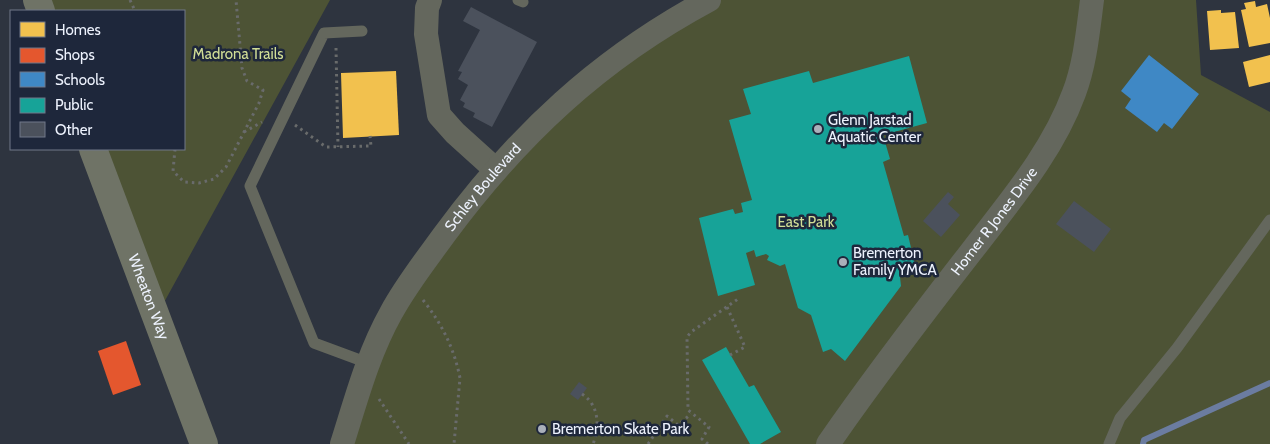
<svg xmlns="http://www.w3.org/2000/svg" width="1270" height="444" viewBox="0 0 1270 444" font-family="Cabin,sans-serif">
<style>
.green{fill:#4d5335}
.homes{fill:#f2c14e}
.shops{fill:#e4572e}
.schools{fill:#3f88c5}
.public{fill:#17a398}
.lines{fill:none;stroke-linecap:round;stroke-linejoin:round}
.stream{stroke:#6b7ca0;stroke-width:6}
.building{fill:#4b515c}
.path{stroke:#696b6b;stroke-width:3;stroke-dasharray:2.5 4;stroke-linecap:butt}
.lane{stroke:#64675d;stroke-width:11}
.street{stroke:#64675d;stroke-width:24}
.secondary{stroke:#6f7366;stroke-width:28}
.poi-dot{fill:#aab0ba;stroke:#1e273b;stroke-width:2}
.labels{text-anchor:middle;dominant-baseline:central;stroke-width:5;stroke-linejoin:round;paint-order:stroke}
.park-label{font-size:15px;fill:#d1de96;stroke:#1e273b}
.poi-label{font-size:15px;fill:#edf2fd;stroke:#1e273b;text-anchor:start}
.street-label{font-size:15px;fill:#edf2fd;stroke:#1e273b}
</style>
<rect width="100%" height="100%" fill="#2e343f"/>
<g class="green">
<polygon points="37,0 330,0 156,317 93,149 184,149 184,11 41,11"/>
<polygon points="709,0 1196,0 1201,75 1270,112 1270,444 342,444 375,344 509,154"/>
</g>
<g class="homes">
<polygon points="1255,1 1256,7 1267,4 1270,18 1270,43 1249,47 1241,10 1246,9 1244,3"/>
<polygon points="1221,10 1221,13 1235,12 1239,48 1210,50 1207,11"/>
<polygon points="1270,55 1270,82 1249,87 1243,62"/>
<polygon points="396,71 399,135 343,138 341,73"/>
</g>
<polygon class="shops" points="126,341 141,385 113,395 98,351"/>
<polygon class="schools" points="1149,55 1199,94 1172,129 1164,123 1157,132 1125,108 1131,99 1121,91"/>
<g class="public">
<polygon points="909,56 927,123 883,135 890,159 883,162 904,236 908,235 917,273 900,277 901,286 845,361 831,349 823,352 811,315 798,308 785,264 780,266 767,260 769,256 766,254 756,257 754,250 746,253 755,285 718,296 699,218 733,209 735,214 743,212 741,203 752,200 729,120 751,114 743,89 809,71 813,83"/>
<polygon points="726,347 749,387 754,385 781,432 760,444 750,444 702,360"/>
</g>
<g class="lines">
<polyline class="stream" points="1143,444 1144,440 1270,383"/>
</g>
<g class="building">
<polygon points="471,7 537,42 492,127 473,117 475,113 463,107 465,103 460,100 468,85 458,79 462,72 458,71 480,30 463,21"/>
<polygon points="948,192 954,197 948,204 960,215 941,237 923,221"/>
<polygon points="1074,201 1111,229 1094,252 1056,224"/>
<polygon points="579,382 587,388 578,400 570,394"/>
</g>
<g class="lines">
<g class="path">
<polyline points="130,0 135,11"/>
<polyline points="336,48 338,147"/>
<polyline points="295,125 326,147 371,146 370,136"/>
<polyline points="244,132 262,122"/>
<polyline points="175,149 173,171 184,182 199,183 214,179 226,167 259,103 263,90 247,81 242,68 236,0"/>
<path d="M423,300C442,324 454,348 460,378L454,444"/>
<polyline points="727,307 745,347 730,355"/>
<path d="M582,394C599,405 600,426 593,444"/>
<polyline points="379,399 409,444"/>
<polyline points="648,444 667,416 678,425 691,414"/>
<polyline points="708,444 702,439 709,427 688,410 687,337 691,332 738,299"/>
</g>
<g class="lane">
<polyline points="518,0 523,2"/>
<polyline points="362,31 324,33 250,186 314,343 368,363"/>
<polyline points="1109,444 1120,418 1177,348 1270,220"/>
</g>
<g class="street">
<polyline points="430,0 427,8 426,34 439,115 455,133 496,170"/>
<path id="s1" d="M342,444C356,400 368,354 391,313C406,285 426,260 444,235C518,135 599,59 709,0"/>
<path id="s2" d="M828,444C873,379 922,315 971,252C1009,202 1052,153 1074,93C1085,64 1088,31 1092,0"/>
</g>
<g class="secondary">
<polyline points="37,0 41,11"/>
<path id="s3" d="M93,149L204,444"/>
</g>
</g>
<g class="poi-dot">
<circle cx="818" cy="129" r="5"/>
<circle cx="843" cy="262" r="5"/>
<circle cx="542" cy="429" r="5"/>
</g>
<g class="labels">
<g class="park-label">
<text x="238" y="54">Madrona Trails</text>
<text x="806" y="222">East Park</text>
</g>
<g class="poi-label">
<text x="828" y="120">Glenn Jarstad<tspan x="828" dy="17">Aquatic Center</tspan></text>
<text x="853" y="253">Bremerton<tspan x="853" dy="17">Family YMCA</tspan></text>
<text x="552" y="429">Bremerton Skate Park</text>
</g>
<g class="street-label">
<text stroke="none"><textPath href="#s1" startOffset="296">Schley Boulevard</textPath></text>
<text stroke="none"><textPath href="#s2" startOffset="278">Homer R Jones Drive</textPath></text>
<text stroke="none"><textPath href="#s3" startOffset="158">Wheaton Way</textPath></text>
</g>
</g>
<rect x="10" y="10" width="175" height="140" fill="#1e273b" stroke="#717889"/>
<rect x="20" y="22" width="25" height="15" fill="#f2c14e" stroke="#717889"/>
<text x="55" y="35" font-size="15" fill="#edf2fd">Homes</text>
<rect x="20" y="48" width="25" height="15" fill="#e4572e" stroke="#717889"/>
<text x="55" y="60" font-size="15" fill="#edf2fd">Shops</text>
<rect x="20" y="72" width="25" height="15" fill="#3f88c5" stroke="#717889"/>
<text x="55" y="85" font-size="15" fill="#edf2fd">Schools</text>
<rect x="20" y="98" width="25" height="15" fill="#17a398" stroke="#717889"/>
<text x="55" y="110" font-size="15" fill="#edf2fd">Public</text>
<rect x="20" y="122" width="25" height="15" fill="#4b515c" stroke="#717889"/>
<text x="55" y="135" font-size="15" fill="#edf2fd">Other</text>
</svg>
